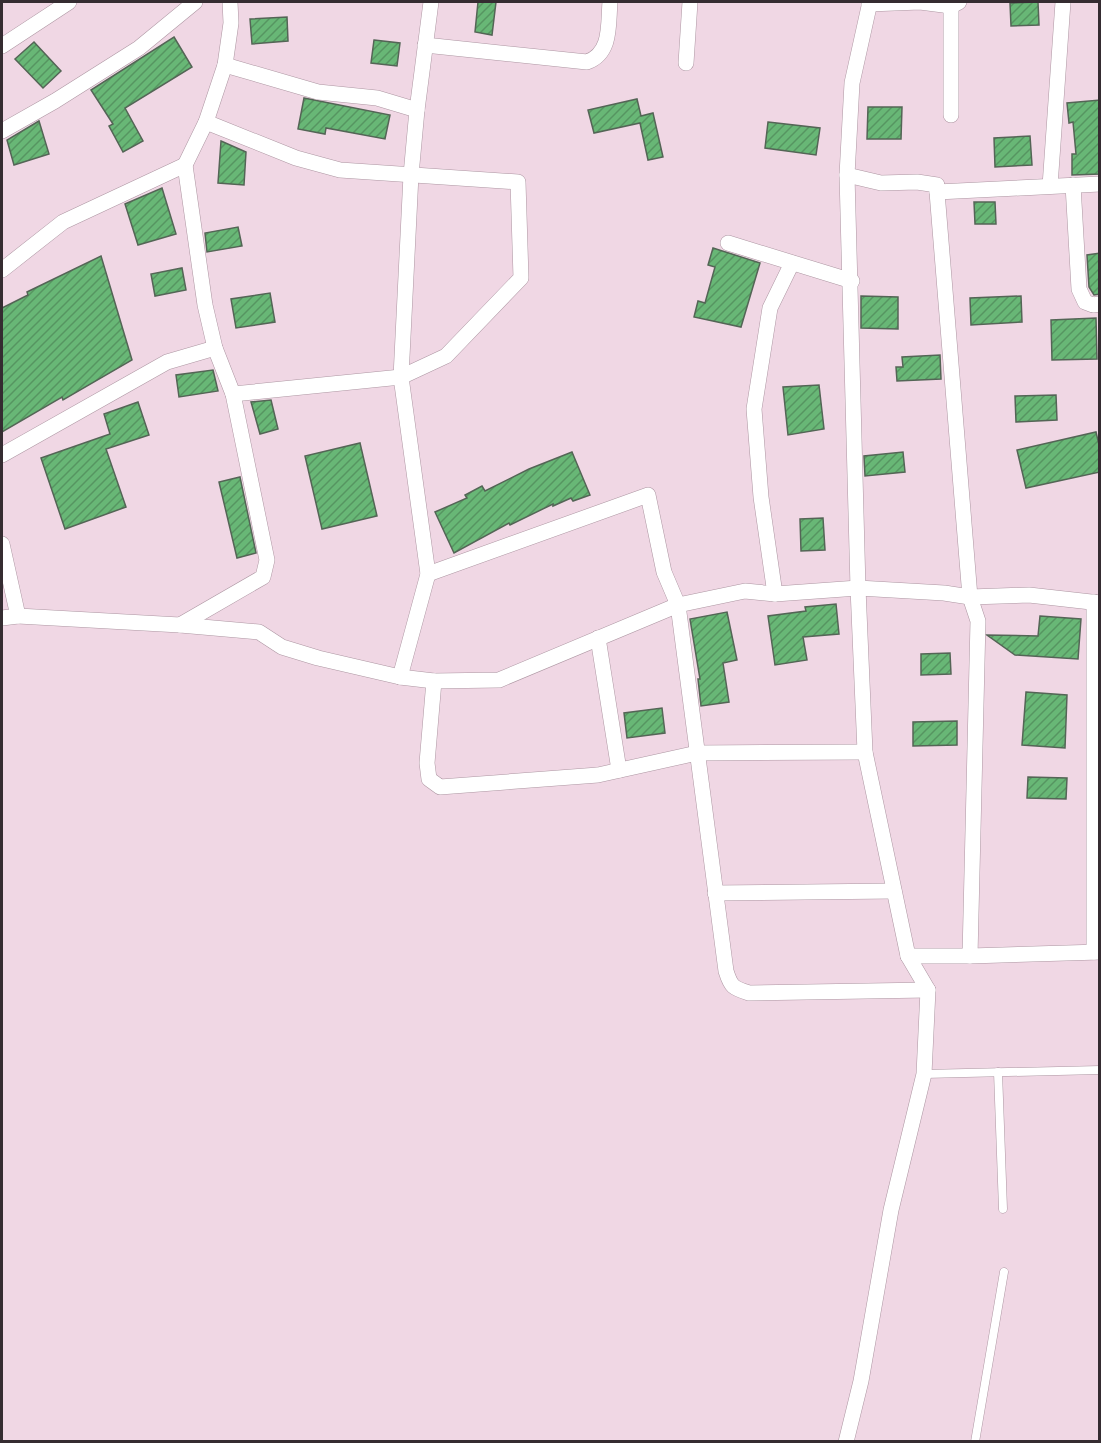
<svg xmlns="http://www.w3.org/2000/svg" width="1101" height="1443" viewBox="0 0 1101 1443" font-family="Cabin,sans-serif">
<style>
.building{fill:url(#building-hatch);stroke:#546556;stroke-width:1.5}
.lines{fill:none;stroke-linecap:round;stroke-linejoin:round}
.service-casing{stroke:#ad96a2;stroke-width:9}
.minor-casing{stroke:#ad96a2;stroke-width:16}
.service{stroke:#fff;stroke-width:8}
.minor{stroke:#fff;stroke-width:15}
</style>
<defs>
<pattern id="building-hatch" width="6" height="6" patternUnits="userSpaceOnUse" patternTransform="scale(1.5)"><rect width="6" height="6" fill="#68b776"/><path d="M-1 1l2-2M0 6l6-6M5 7l2-2" fill="none" stroke="#569561"/></pattern>
</defs>
<rect width="100%" height="100%" fill="#f0d7e4"/>
<g class="building">
<polygon points="478,2 496,2 492,35 475,32"/>
<polygon points="1038,2 1039,25 1011,26 1010,3"/>
<polygon points="287,17 288,41 252,44 250,19"/>
<polygon points="174,37 192,67 125,108 143,141 123,152 109,126 113,124 91,90"/>
<polygon points="374,40 400,43 397,66 371,63"/>
<polygon points="34,42 61,71 43,88 15,59"/>
<polygon points="304,98 390,115 385,139 326,128 325,134 298,129"/>
<polygon points="637,99 641,116 653,113 663,157 648,160 640,123 594,133 588,110"/>
<polygon points="1100,100 1100,174 1072,175 1072,154 1076,154 1073,122 1069,123 1067,103"/>
<polygon points="868,107 902,107 901,139 867,139"/>
<polygon points="39,121 49,154 14,165 7,140"/>
<polygon points="768,122 820,128 816,155 765,148"/>
<polygon points="1030,136 1032,165 995,167 994,138"/>
<polygon points="221,141 246,152 244,185 218,183"/>
<polygon points="162,188 176,234 138,245 125,204"/>
<polygon points="974,202 995,202 996,224 975,224"/>
<polygon points="238,227 242,246 207,252 205,233"/>
<polygon points="713,248 760,263 741,327 694,317 698,301 705,303 715,267 708,265"/>
<polygon points="1100,253 1100,294 1094,295 1089,287 1087,255"/>
<polygon points="101,256 132,360 63,400 62,397 2,432 2,308 28,295 27,292"/>
<polygon points="182,268 186,290 155,296 151,274"/>
<polygon points="270,293 275,322 236,328 231,299"/>
<polygon points="861,296 898,297 898,329 861,328"/>
<polygon points="1021,296 1022,322 971,325 970,298"/>
<polygon points="1096,318 1097,359 1052,360 1051,320"/>
<polygon points="940,355 941,379 897,381 896,367 903,367 902,357"/>
<polygon points="213,370 218,391 179,397 176,375"/>
<polygon points="819,385 824,429 788,435 783,387"/>
<polygon points="1056,395 1057,420 1016,422 1015,396"/>
<polygon points="271,400 278,429 260,434 251,402"/>
<polygon points="138,402 149,435 106,449 126,507 65,529 41,458 110,434 104,414"/>
<polygon points="1096,432 1100,449 1100,472 1026,488 1017,450"/>
<polygon points="360,443 377,516 322,529 305,456"/>
<polygon points="572,452 590,495 573,501 571,498 553,506 553,504 510,525 509,523 454,553 435,512 467,498 465,495 482,486 485,491 529,469"/>
<polygon points="903,452 905,472 865,476 864,456"/>
<polygon points="240,477 256,553 237,558 219,482"/>
<polygon points="823,518 825,550 801,551 800,519"/>
<polygon points="836,604 839,634 803,637 807,660 775,665 768,616 806,611 805,607"/>
<polygon points="727,612 737,660 723,663 729,702 701,706 698,679 700,679 690,619"/>
<polygon points="1040,616 1081,619 1078,659 1015,655 987,635 1038,636"/>
<polygon points="950,653 951,674 921,675 921,654"/>
<polygon points="1026,692 1067,695 1065,748 1022,745"/>
<polygon points="662,708 665,733 627,738 624,713"/>
<polygon points="957,721 957,745 913,746 913,722"/>
<polygon points="1028,777 1067,778 1066,799 1027,798"/>
</g>
<g class="lines">
<g class="service-casing">
<g id="service">
<polyline points="998,1072 1003,1209"/>
<polyline points="924,1074 1100,1070"/>
<polyline points="975,1442 1004,1272"/>
</g>
</g>
<g class="minor-casing">
<g id="minor">
<polyline points="869,4 920,2 951,6 959,2"/>
<path d="M425,45L587,62C612,53 608,24 610,2"/>
<polyline points="2,46 69,2"/>
<polyline points="686,63 690,2"/>
<polyline points="225,65 318,92 377,98 417,110"/>
<polyline points="951,115 951,6"/>
<polyline points="2,131 55,101 139,48 195,2"/>
<polyline points="185,165 206,122 225,65 231,23 230,2"/>
<polyline points="847,175 881,183 917,182 937,185 937,192 1100,184"/>
<polyline points="1073,185 1079,289 1085,302 1093,305 1100,304"/>
<polyline points="1050,186 1063,2"/>
<polyline points="937,192 970,597 978,621 970,956"/>
<polyline points="728,243 852,281"/>
<polyline points="2,270 63,222 185,165 205,305 215,348 233,394 401,377 446,356 521,278 518,182 340,170 296,158 206,122"/>
<polyline points="2,455 167,362 215,348"/>
<polyline points="2,544 18,616 2,618"/>
<path d="M428,574L648,495L664,572L678,605L726,971C731,987 733,988 749,993L928,990"/>
<polyline points="775,594 761,497 754,409 770,308 792,263"/>
<polyline points="1094,602 1094,952"/>
<polyline points="18,616 180,625 259,632 282,647 318,658 400,677 434,681 499,680 678,605 745,591 775,594 858,588 944,593 970,597 1029,595 1100,603"/>
<polyline points="180,625 263,577 267,560 233,394"/>
<polyline points="598,638 619,770"/>
<polyline points="400,677 428,574 401,377 411,175 417,110 431,2"/>
<polyline points="434,681 427,763 429,779 440,787 598,775 697,753 865,752"/>
<polyline points="715,893 894,891"/>
<polyline points="908,956 970,956 1100,952"/>
<polyline points="846,1442 861,1381 891,1210 924,1074 928,990 908,956 865,752 858,588 847,175 852,83 870,2"/>
</g>
</g>
<use href="#service" class="service"/>
<use href="#minor" class="minor"/>
</g>
<rect width="1101" height="1443" fill="none" stroke="#352c31" stroke-width="6"/>
</svg>
